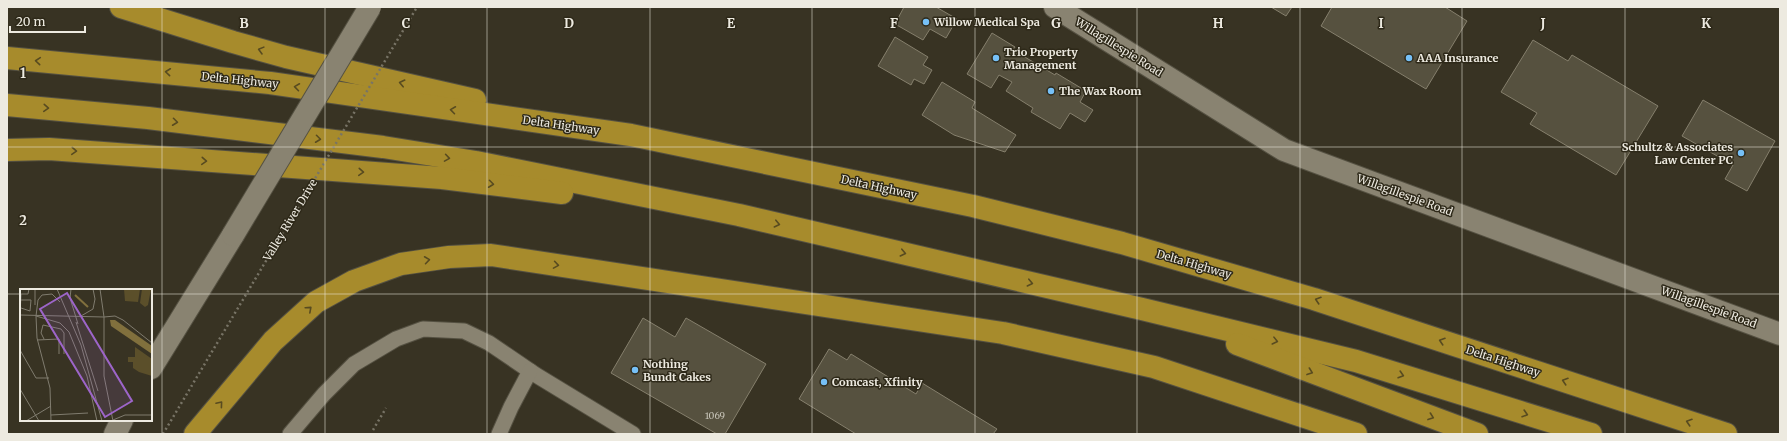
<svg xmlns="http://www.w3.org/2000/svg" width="1787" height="441" viewBox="0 0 1787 441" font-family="Merriweather,serif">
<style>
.building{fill:#56513f;stroke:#857f6c}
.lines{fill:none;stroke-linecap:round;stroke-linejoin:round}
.lane-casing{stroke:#555142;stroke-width:17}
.secondary-casing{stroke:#555142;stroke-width:24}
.highway-casing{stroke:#555142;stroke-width:24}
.path{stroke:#787466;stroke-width:2.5;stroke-dasharray:2 3;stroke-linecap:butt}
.lane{stroke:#898371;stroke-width:15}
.secondary{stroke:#898371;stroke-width:22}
.highway{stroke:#a78b2c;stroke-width:22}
.secondary-bridge-casing{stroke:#555142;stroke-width:24;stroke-linecap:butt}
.path-bridge{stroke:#787466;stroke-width:2.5;stroke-dasharray:2 3;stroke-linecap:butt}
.secondary-bridge{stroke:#898371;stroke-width:22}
.oneway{stroke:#584b20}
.grid{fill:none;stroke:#edeae0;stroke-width:1;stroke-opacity:0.55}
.poi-dot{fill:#76c0f7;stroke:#2e2919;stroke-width:1.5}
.labels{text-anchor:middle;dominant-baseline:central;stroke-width:3;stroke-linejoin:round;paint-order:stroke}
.number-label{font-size:9px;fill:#c7c4b8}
.poi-label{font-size:11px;font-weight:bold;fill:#edeae0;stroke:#2e2919;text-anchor:start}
.street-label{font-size:11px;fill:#edeae0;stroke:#2e2919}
.inset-river{fill:none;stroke:#81703d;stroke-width:2}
.inset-road{fill:none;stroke:#807c6f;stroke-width:1}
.view{fill:#9d65c9;fill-opacity:0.15;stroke:#9d65c9;stroke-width:2}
.inset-edge{fill:none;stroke:#edeae0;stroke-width:2}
.grid-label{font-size:13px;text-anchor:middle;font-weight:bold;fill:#edeae0;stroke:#2e2919;stroke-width:3;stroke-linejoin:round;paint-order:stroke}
</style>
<rect width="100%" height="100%" fill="#383323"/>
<g class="building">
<polygon points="904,7 936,7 957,19 946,38 930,29 923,40 895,24"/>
<polygon points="1271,7 1292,7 1286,16"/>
<polygon points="1332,7 1445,7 1467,21 1426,89 1321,26"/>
<polygon points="992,33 1015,47 1013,50 1055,75 1056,73 1086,91 1080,102 1093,110 1085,122 1070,113 1060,129 1031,112 1033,108 1006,91 1012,82 999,75 991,88 967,74"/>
<polygon points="895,37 928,57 923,65 932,70 924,84 914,79 911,85 878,66"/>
<polygon points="1533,40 1568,61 1572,55 1658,106 1616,175 1530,124 1537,113 1501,92"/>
<polygon points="942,82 975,102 972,108 1016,135 1005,152 954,135 922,115"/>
<polygon points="1703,100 1775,141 1747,191 1725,179 1733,165 1682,136"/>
<polygon points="643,318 675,337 686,318 766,364 725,434 717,434 611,373"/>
<polygon points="829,349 847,360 851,354 916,394 922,383 997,429 993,434 856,434 799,399"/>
</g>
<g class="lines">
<g class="lane-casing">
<g id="lane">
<polyline points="290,434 324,394 354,364 396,339 423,329 464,331 489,343 536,375 633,434"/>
<polyline points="499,434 511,407 530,371"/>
</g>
</g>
<g class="secondary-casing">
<g id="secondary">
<polyline points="1055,7 1284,150 1780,334"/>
<polyline points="151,368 233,235"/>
<polyline points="115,434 122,420"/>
</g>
</g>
<g class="highway-casing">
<g id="highway">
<polyline points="121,7 233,42 286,57 475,100"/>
<polyline points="7,58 270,83 631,135 973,206 1122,243 1314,299 1726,434"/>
<polyline points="7,105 148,118 383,147 476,162 739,215 1142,309 1356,361 1591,434"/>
<polyline points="7,150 49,149 442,178 562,193"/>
<polyline points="1237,344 1477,434"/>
<polyline points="195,434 273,341 316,302 354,281 401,264 449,257 491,255 1003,333 1154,367 1356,434"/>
</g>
</g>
<g class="path">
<polyline points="373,430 386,408"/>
<polyline points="163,434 282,234"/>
</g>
<use href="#lane" class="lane"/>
<use href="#secondary" class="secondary"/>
<use href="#highway" class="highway"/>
<g class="secondary-bridge-casing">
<polyline id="secondary-bridge" points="233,235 370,7"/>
</g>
<polyline class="path-bridge" points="282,234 417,7"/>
<use href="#secondary-bridge" class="secondary-bridge"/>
</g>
<defs><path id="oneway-chevron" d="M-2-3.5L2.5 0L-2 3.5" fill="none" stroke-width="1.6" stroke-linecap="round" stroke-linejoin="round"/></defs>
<g class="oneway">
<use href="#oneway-chevron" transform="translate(261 50) rotate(-165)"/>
<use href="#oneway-chevron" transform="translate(38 61) rotate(-175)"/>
<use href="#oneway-chevron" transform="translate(168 72) rotate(-174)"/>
<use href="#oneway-chevron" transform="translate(402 83) rotate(-167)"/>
<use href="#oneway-chevron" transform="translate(297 87) rotate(-172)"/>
<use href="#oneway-chevron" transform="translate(46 108) rotate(4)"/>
<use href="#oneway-chevron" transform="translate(453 110) rotate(-172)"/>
<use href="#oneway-chevron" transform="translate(175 122) rotate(7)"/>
<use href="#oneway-chevron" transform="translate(318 139) rotate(7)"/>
<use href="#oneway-chevron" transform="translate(74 151) rotate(4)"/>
<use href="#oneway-chevron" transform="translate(447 158) rotate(9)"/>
<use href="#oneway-chevron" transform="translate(204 161) rotate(4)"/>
<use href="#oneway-chevron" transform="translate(361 172) rotate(4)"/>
<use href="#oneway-chevron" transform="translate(491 184) rotate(7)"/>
<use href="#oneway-chevron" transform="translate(777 224) rotate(13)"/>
<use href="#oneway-chevron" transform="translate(903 253) rotate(13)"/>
<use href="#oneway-chevron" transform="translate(427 260) rotate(-8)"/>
<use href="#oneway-chevron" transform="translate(556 265) rotate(9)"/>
<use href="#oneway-chevron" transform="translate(1030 283) rotate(13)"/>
<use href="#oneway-chevron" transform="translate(1318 300) rotate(-162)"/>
<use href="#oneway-chevron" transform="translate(309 309) rotate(-42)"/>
<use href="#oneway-chevron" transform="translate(1275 341) rotate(14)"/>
<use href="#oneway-chevron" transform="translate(1442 341) rotate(-162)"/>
<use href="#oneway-chevron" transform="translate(1310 372) rotate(20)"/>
<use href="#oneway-chevron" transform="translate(1401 375) rotate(17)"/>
<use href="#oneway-chevron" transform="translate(1565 381) rotate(-162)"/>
<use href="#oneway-chevron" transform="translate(220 404) rotate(-50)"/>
<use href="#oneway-chevron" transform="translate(1525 414) rotate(17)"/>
<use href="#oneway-chevron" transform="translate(1431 417) rotate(20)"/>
<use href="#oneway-chevron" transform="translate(1689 422) rotate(-162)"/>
</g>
<path class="grid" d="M162,7V434M325,7V434M487,7V434M650,7V434M812,7V434M975,7V434M1137,7V434M1300,7V434M1462,7V434M1625,7V434M7,147H1780M7,294H21M151,294H1780"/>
<g class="poi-dot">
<circle cx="926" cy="22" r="4"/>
<circle cx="996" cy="58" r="4"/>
<circle cx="1409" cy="58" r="4"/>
<circle cx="1051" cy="91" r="4"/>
<circle cx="1741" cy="153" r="4"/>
<circle cx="635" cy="370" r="4"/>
<circle cx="824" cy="382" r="4"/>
</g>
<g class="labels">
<g class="number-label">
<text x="715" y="415">1069</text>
</g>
<g class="poi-label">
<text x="934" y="22">Willow Medical Spa</text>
<text x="1004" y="52">Trio Property<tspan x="1004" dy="13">Management</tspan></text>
<text x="1417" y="58">AAA Insurance</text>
<text x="1059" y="91">The Wax Room</text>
<text x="1733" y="147" text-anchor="end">Schultz &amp; Associates<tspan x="1733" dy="13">Law Center PC</tspan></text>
<text x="643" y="364">Nothing<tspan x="643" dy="13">Bundt Cakes</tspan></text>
<text x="832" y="382">Comcast, Xfinity</text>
</g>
<g class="street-label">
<text transform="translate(1119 47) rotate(32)">Willagillespie Road</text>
<text transform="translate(240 80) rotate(6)">Delta Highway</text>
<text transform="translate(561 125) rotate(8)">Delta Highway</text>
<text transform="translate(879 187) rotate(12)">Delta Highway</text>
<text transform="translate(1405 195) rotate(20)">Willagillespie Road</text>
<text transform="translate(290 220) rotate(-59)">Valley River Drive</text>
<text transform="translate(1194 264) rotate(16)">Delta Highway</text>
<text transform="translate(1709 307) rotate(20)">Willagillespie Road</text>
<text transform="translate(1503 361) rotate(18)">Delta Highway</text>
</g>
</g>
<g transform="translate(20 289)">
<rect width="132" height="132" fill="#383323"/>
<path d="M104,0H120L118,13L105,12ZM122,0H131L128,16L125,18L120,14ZM115,58L132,70V87L119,83L113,79V73H108V68H115Z" fill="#5b4f2a"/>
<path d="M90,31H95L132,57V65L91,37Z" fill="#81703d"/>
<path class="inset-river" d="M55,6L68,18"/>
<path class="inset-road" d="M15,0V16M37,0L61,56L82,132M51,0L50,9L58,35M0,5H8L9,0M0,11H11L10,22L1,19M0,26L1,5M0,26L84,28L80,0M16,27L17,49L30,99L31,132M16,27L40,34L49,43L67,87L77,132M16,27L18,11L22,6L32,5L40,13M61,27L73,20L75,10L73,0M56,33L78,102M24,50L21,44L23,36L41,40L44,44V65M17,51L39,50V65M0,61L16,89H29M0,100L19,132M31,126L68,124M93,131L105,126H132M6,132L31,117M93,132L84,87V28L95,27L103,31L132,54"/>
<path class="view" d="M47,4L112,112L85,128L20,20Z"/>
<rect width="132" height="132" class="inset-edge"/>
</g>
<g class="grid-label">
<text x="244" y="28">B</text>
<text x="406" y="28">C</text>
<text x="569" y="28">D</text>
<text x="731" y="28">E</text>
<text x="894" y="28">F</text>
<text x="1056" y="28">G</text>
<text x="1218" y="28">H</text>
<text x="1381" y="28">I</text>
<text x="1543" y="28">J</text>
<text x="1706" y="28">K</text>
<text x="23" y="78">1</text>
<text x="23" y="225">2</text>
</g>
<rect width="1787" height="441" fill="none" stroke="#edeae0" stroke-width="16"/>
<path d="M10 26v6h75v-6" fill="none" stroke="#edeae0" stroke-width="2"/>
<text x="16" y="26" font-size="12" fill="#edeae0" stroke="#2e2919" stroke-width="3" paint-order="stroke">20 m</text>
</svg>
